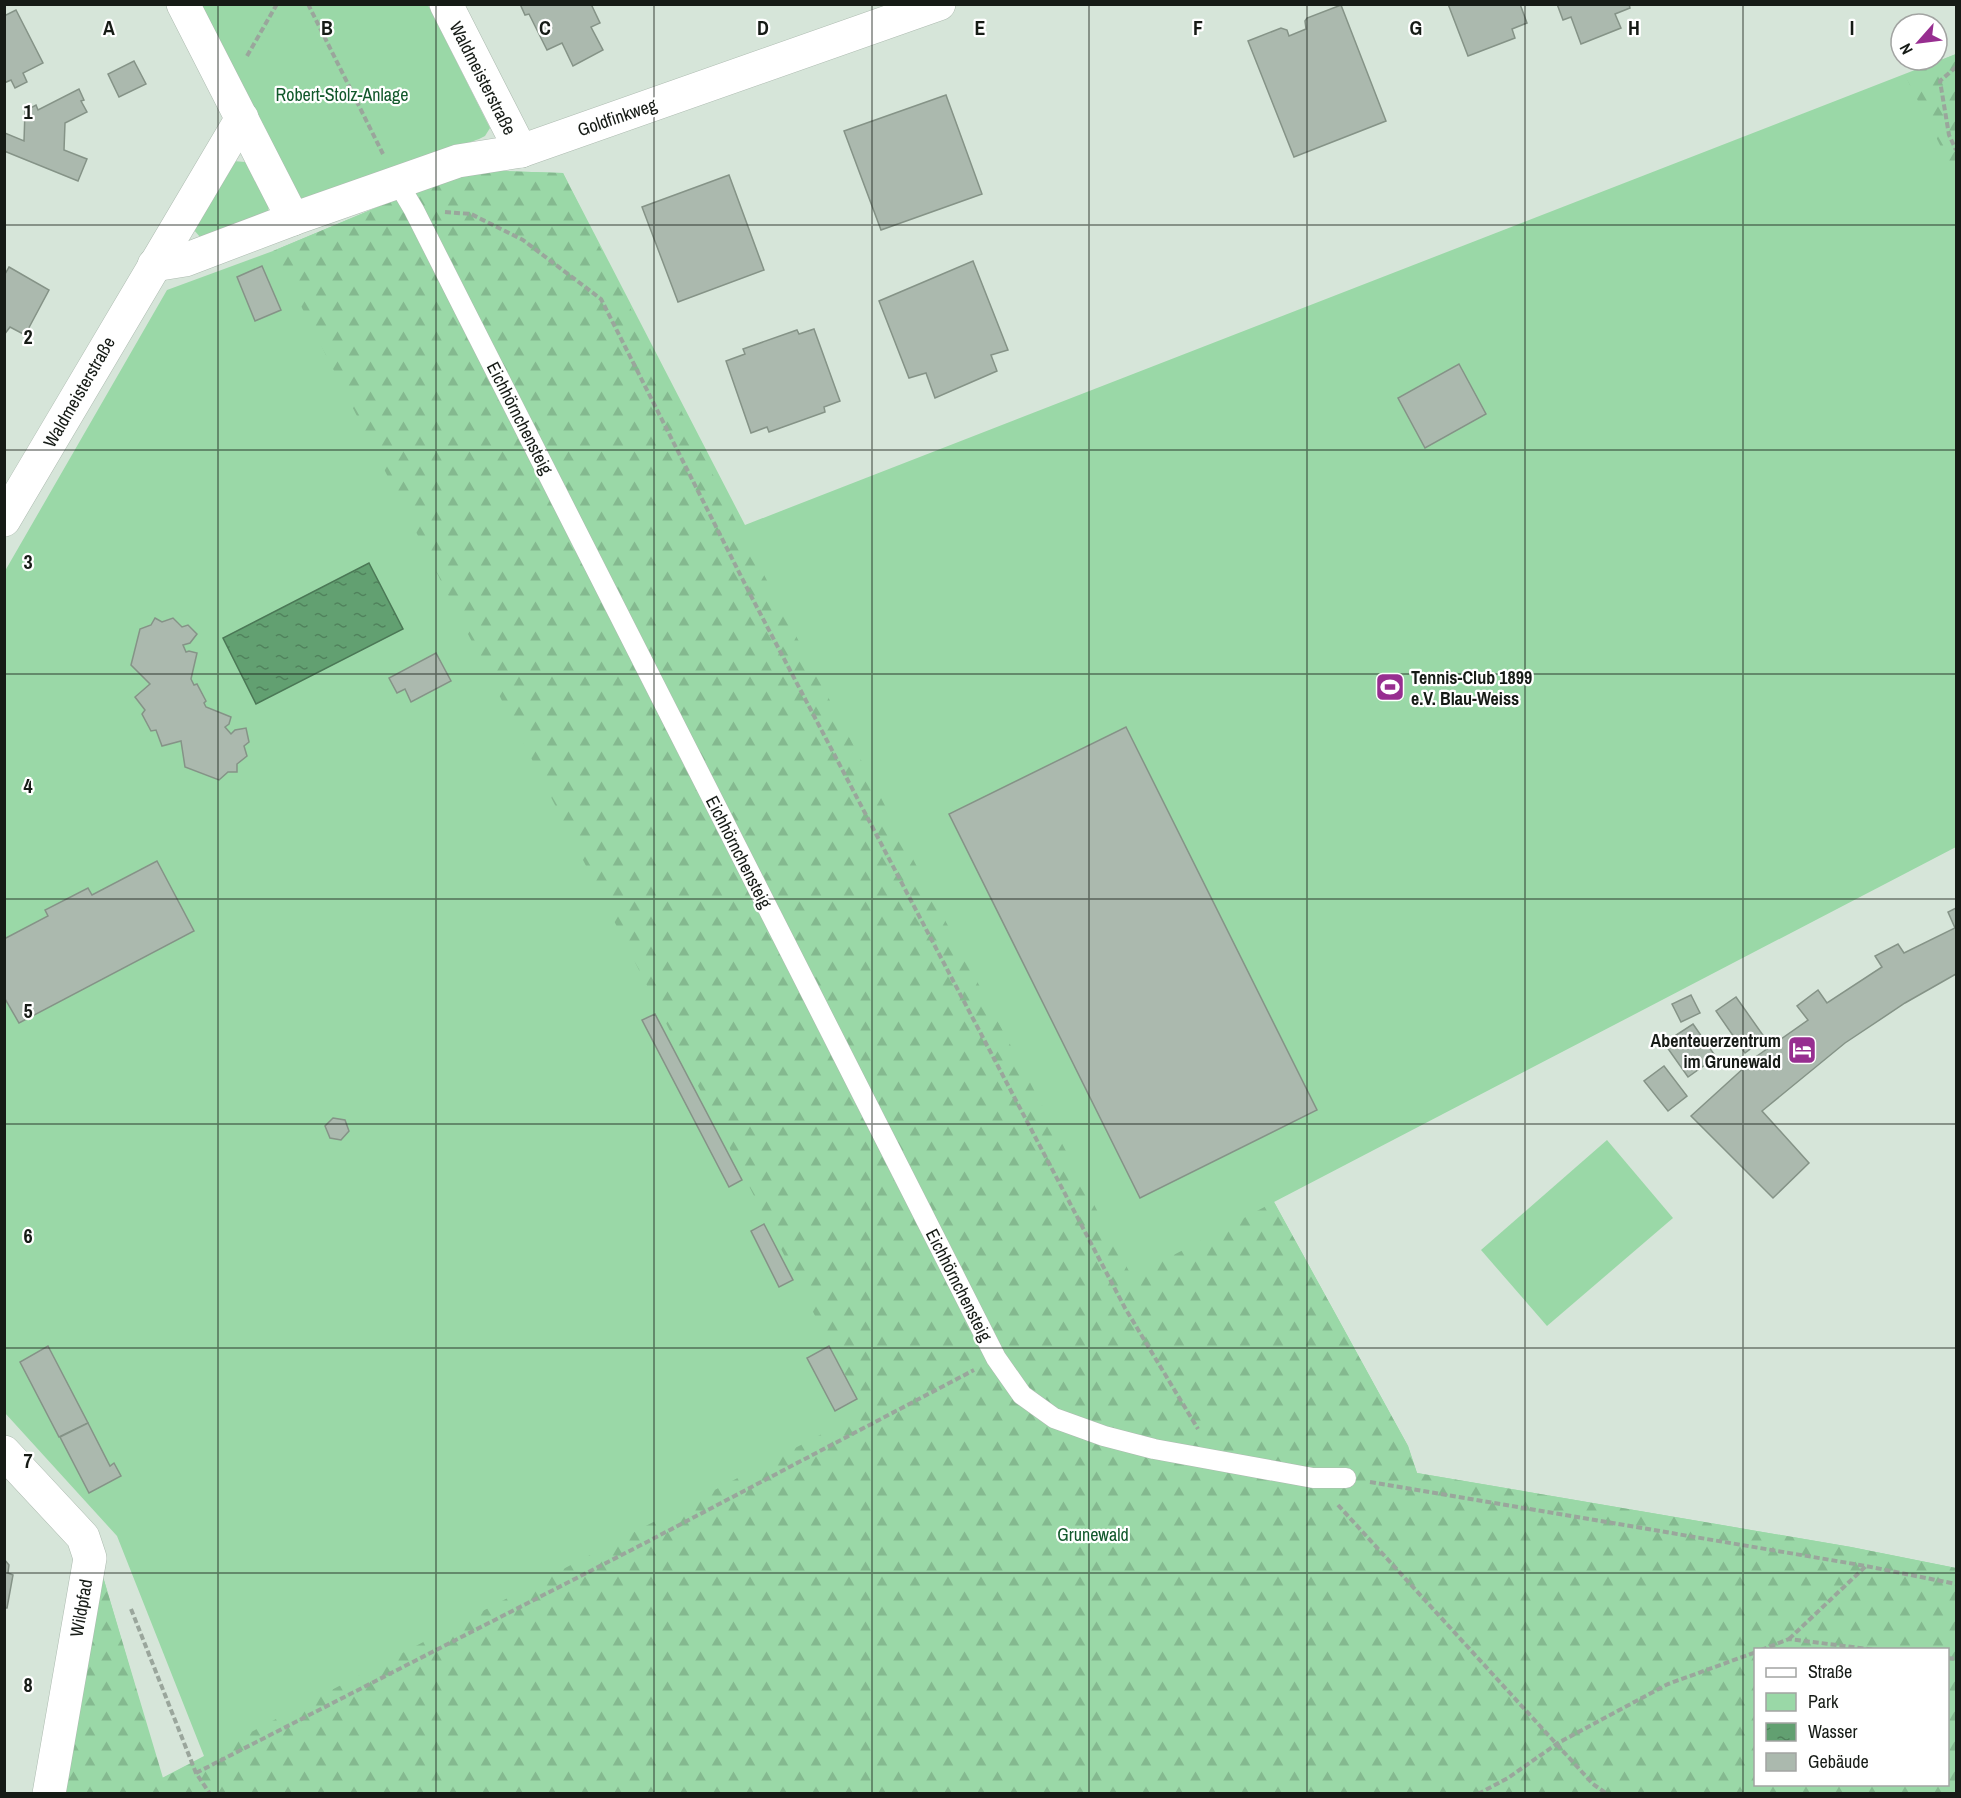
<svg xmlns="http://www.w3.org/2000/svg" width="1961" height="1798" viewBox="0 0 1961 1798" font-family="'Archivo Narrow',sans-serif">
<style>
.green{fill:#9ad8a7;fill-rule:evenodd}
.forest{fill:url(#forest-firs);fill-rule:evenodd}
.water{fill:url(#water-ripples);stroke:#4b7856;stroke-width:1.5}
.building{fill:#abb9ae;stroke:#859387;stroke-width:1.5}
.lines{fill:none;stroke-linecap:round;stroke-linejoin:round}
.service-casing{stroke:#adbbb0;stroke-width:21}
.minor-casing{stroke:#adbbb0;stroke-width:34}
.path{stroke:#9aa69c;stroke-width:4;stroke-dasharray:6 3;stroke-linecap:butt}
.service{stroke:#fff;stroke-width:20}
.minor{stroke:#fff;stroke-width:33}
.grid{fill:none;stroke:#161b16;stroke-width:1.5;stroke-opacity:0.55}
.labels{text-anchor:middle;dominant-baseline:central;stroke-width:4.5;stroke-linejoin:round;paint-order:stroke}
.street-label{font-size:18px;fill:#161b16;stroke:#fff}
.park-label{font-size:18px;fill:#11582b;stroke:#fff}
.poi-label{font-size:18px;font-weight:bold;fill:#161b16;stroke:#fff;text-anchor:start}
.grid-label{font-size:20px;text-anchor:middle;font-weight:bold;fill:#161b16;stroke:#fff;stroke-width:4.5;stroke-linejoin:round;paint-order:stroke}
</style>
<defs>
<pattern id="forest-firs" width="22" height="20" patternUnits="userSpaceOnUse" patternTransform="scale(1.5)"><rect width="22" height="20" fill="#9ad8a7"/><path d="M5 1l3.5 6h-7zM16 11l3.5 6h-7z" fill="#84b98f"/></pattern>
<pattern id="water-ripples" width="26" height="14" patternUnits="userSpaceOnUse" patternTransform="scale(1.5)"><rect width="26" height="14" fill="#62a071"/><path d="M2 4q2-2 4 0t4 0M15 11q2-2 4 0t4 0" fill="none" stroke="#50825c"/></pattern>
</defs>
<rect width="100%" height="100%" fill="#d6e5d9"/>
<g class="green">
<polygon points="195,5 428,5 490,128 485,136 479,139 310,201 301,201"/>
<path d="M1956,54V847L1274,1202L1408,1446L1417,1473L1851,1547L1956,1568V1793H62L101,1570L162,1778L204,1756L117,1536L5,1413V571L167,290L273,251L466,170L563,173L745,525ZM1756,1650H1948V1784H1756Z"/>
<polygon points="233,161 245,162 249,166 269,205 268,212 200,237 194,230"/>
<polygon points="1607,1140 1673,1218 1547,1326 1481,1250"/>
</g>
<g class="forest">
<polygon points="1956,54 1956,177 1905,75"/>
<path d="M466,170L563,173L739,527L1132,1277L1274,1202L1408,1446L1417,1473L1851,1547L1956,1568V1793L62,1794L101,1570L163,1778L864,1412L273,251ZM1756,1650H1948V1784H1756Z"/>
</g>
<polygon class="water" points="369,563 403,629 256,704 223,638"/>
<g class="building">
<polygon points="520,4 591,4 600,23 591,27 603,50 573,66 562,43 547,50 529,14 525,15"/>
<polygon points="1448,4 1520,4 1527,23 1512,29 1515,38 1468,56"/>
<polygon points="1557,4 1629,4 1630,8 1615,14 1621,28 1581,44 1571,17 1563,20"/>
<polygon points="1341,5 1386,121 1294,157 1248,41 1281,28 1287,30 1289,36 1306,29 1305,21 1307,18"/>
<polygon points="16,10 43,63 23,73 27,82 15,88 11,80 4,83 4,16"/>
<polygon points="134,61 146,84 119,97 108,74"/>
<polygon points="79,89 84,100 81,101 87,112 65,123 64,150 87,159 78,181 4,151 5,133 24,141 25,111 36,105 38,110"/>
<polygon points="946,95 982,194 881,230 844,131"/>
<polygon points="729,175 764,270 678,302 642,207"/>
<polygon points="973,261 1008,350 991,355 997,371 935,398 926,373 909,378 879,301"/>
<polygon points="262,266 281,310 255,321 237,277"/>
<polygon points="9,267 49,290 25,335 10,327 4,335 4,276"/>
<polygon points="814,329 840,401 824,407 825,412 769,432 767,427 751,433 726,361 745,354 743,349 797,330 799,334"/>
<polygon points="1459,364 1486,414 1425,448 1398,398"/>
<polygon points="155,618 162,622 173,618 182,627 188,625 197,634 190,643 183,645 186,652 189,651 197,653 191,679 194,685 197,684 206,701 204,703 206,707 231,717 229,724 225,727 231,734 235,730 246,728 249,742 244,746 247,756 237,764 237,772 228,772 219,780 185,767 181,741 162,746 156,730 151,731 142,714 145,710 135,697 150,684 131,665 140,629 151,625"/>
<polygon points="436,653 451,681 411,702 405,689 397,693 389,678"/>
<polygon points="1126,727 1317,1110 1140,1198 949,814"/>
<polygon points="157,861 194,931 19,1023 4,997 4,939 48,916 45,910 88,888 92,895"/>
<polygon points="1956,908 1956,974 1905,1003 1845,1043 1762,1111 1809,1163 1773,1198 1691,1116 1757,1056 1808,1020 1797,1006 1818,990 1827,1003 1882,967 1875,956 1898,944 1904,953 1955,928 1948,912"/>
<polygon points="1691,995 1700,1013 1681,1022 1672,1004"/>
<polygon points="1736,997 1765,1038 1745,1053 1716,1011"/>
<polygon points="655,1014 742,1180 729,1187 642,1020"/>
<polygon points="1693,1024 1716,1057 1688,1077 1664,1043"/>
<polygon points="1664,1066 1687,1096 1668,1111 1644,1081"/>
<polygon points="333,1118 345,1120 349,1131 341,1140 330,1138 325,1126"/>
<polygon points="764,1224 793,1280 779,1287 751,1231"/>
<polygon points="48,1346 88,1423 59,1437 20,1362"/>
<polygon points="829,1346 857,1399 835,1411 807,1358"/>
<polygon points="88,1423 110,1466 114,1463 121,1476 89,1493 60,1437"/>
<polygon points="4,1559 9,1565 8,1573 13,1575 7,1608 4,1608"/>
</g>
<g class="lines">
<g class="service-casing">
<polyline id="service" points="398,183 414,210 463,307 996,1358 1022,1395 1054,1418 1104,1436 1154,1449 1313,1478 1346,1478"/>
</g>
<g class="minor-casing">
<g id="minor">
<polyline points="183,4 293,219"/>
<polyline points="446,4 521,151"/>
<polyline points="154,265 185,260 293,219 458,161 521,151 939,4"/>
<polyline points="4,520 242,118"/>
<polyline points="4,1452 83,1537 90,1558 49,1794"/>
</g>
</g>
<g class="path">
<polyline points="308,4 383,154"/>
<polyline points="247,56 277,4"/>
<polyline points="1956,67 1940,81 1949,135 1956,150"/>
<polyline points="445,212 471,214 523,240 601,299 750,594 1125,1308 1198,1429"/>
<polyline points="1370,1482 1866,1566 1956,1584"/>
<polyline points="1338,1505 1593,1784 1607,1794"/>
<polyline points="131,1609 196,1773 210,1794"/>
<polyline points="1789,1639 1866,1566"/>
<polyline points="1761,1650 1789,1639 1876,1650"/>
<polyline points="1948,1658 1956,1659"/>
<polyline points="196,1773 645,1543 974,1370"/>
<polyline points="1478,1794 1508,1778 1558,1743 1668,1684 1756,1652"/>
</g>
<use href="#service" class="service"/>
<use href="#minor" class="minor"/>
</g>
<path class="grid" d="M218,4V1794M436,4V1794M654,4V1794M872,4V1794M1089,4V1794M1307,4V1794M1525,4V1794M1743,4V1794M4,225H1956M4,450H1956M4,674H1956M4,899H1956M4,1124H1956M4,1348H1956M4,1573H1956"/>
<defs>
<g id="stadium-square" transform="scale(1.5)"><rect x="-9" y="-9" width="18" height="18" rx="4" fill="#972e90" stroke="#fff"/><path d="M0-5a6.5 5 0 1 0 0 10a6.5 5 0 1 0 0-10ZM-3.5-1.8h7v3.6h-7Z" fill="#fff"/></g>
<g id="hotel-square" transform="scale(1.5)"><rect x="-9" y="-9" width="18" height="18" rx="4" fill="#972e90" stroke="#fff"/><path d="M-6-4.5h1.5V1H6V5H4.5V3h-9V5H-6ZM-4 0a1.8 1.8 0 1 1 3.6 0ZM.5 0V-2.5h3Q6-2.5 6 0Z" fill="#fff"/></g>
</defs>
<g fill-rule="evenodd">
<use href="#stadium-square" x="1390" y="687"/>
<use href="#hotel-square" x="1802" y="1050"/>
</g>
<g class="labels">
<g class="street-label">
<text transform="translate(483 78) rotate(63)">Waldmeisterstraße</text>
<text transform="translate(617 117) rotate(-19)">Goldfinkweg</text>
<text transform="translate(79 392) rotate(-60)">Waldmeisterstraße</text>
<text transform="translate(520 418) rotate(63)">Eichhörnchensteig</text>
<text transform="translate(739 852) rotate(63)">Eichhörnchensteig</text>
<text transform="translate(959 1285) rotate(63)">Eichhörnchensteig</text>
<text transform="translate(81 1608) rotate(-80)">Wildpfad</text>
</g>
<g class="park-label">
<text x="342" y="94">Robert-Stolz-Anlage</text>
<text x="1093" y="1534">Grunewald</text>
</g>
<g class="poi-label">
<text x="1411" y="677">Tennis-Club 1899<tspan x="1411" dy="21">e.V. Blau-Weiss</tspan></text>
<text x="1781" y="1040" text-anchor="end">Abenteuerzentrum<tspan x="1781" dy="21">im Grunewald</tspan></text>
</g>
</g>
<g class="grid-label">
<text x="109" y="35">A</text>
<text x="327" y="35">B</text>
<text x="545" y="35">C</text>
<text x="763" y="35">D</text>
<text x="980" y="35">E</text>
<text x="1198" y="35">F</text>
<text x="1416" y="35">G</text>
<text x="1634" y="35">H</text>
<text x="1852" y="35">I</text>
<text x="28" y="119">1</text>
<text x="28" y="344">2</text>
<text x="28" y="569">3</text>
<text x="28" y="793">4</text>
<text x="28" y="1018">5</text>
<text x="28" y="1243">6</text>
<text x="28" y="1468">7</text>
<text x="28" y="1692">8</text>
</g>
<rect width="1961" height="1798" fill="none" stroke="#161b16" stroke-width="12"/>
<rect x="1754" y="1648" width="195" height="138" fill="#ffffff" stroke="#a2a4a2" stroke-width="1.5"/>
<rect x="1766" y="1668" width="30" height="9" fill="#ffffff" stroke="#a2a4a2" stroke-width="1.5"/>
<text x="1808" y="1678" font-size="18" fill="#161b16">Straße</text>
<rect x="1766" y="1693" width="30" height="18" fill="#9ad8a7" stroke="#a2a4a2" stroke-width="1.5"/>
<text x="1808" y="1708" font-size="18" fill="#161b16">Park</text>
<rect x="1766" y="1723" width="30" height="18" fill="url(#water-ripples)" stroke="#a2a4a2" stroke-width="1.5"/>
<text x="1808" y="1738" font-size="18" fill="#161b16">Wasser</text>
<rect x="1766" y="1753" width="30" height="18" fill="#abb9ae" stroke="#a2a4a2" stroke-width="1.5"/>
<text x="1808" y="1768" font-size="18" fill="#161b16">Gebäude</text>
<g transform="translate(1919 42) rotate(242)"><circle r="28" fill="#ffffff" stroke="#a2a4a2" stroke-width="1.5"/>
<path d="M0-4.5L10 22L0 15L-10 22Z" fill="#972e90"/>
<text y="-9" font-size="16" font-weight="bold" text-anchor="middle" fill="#161b16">N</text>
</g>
</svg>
